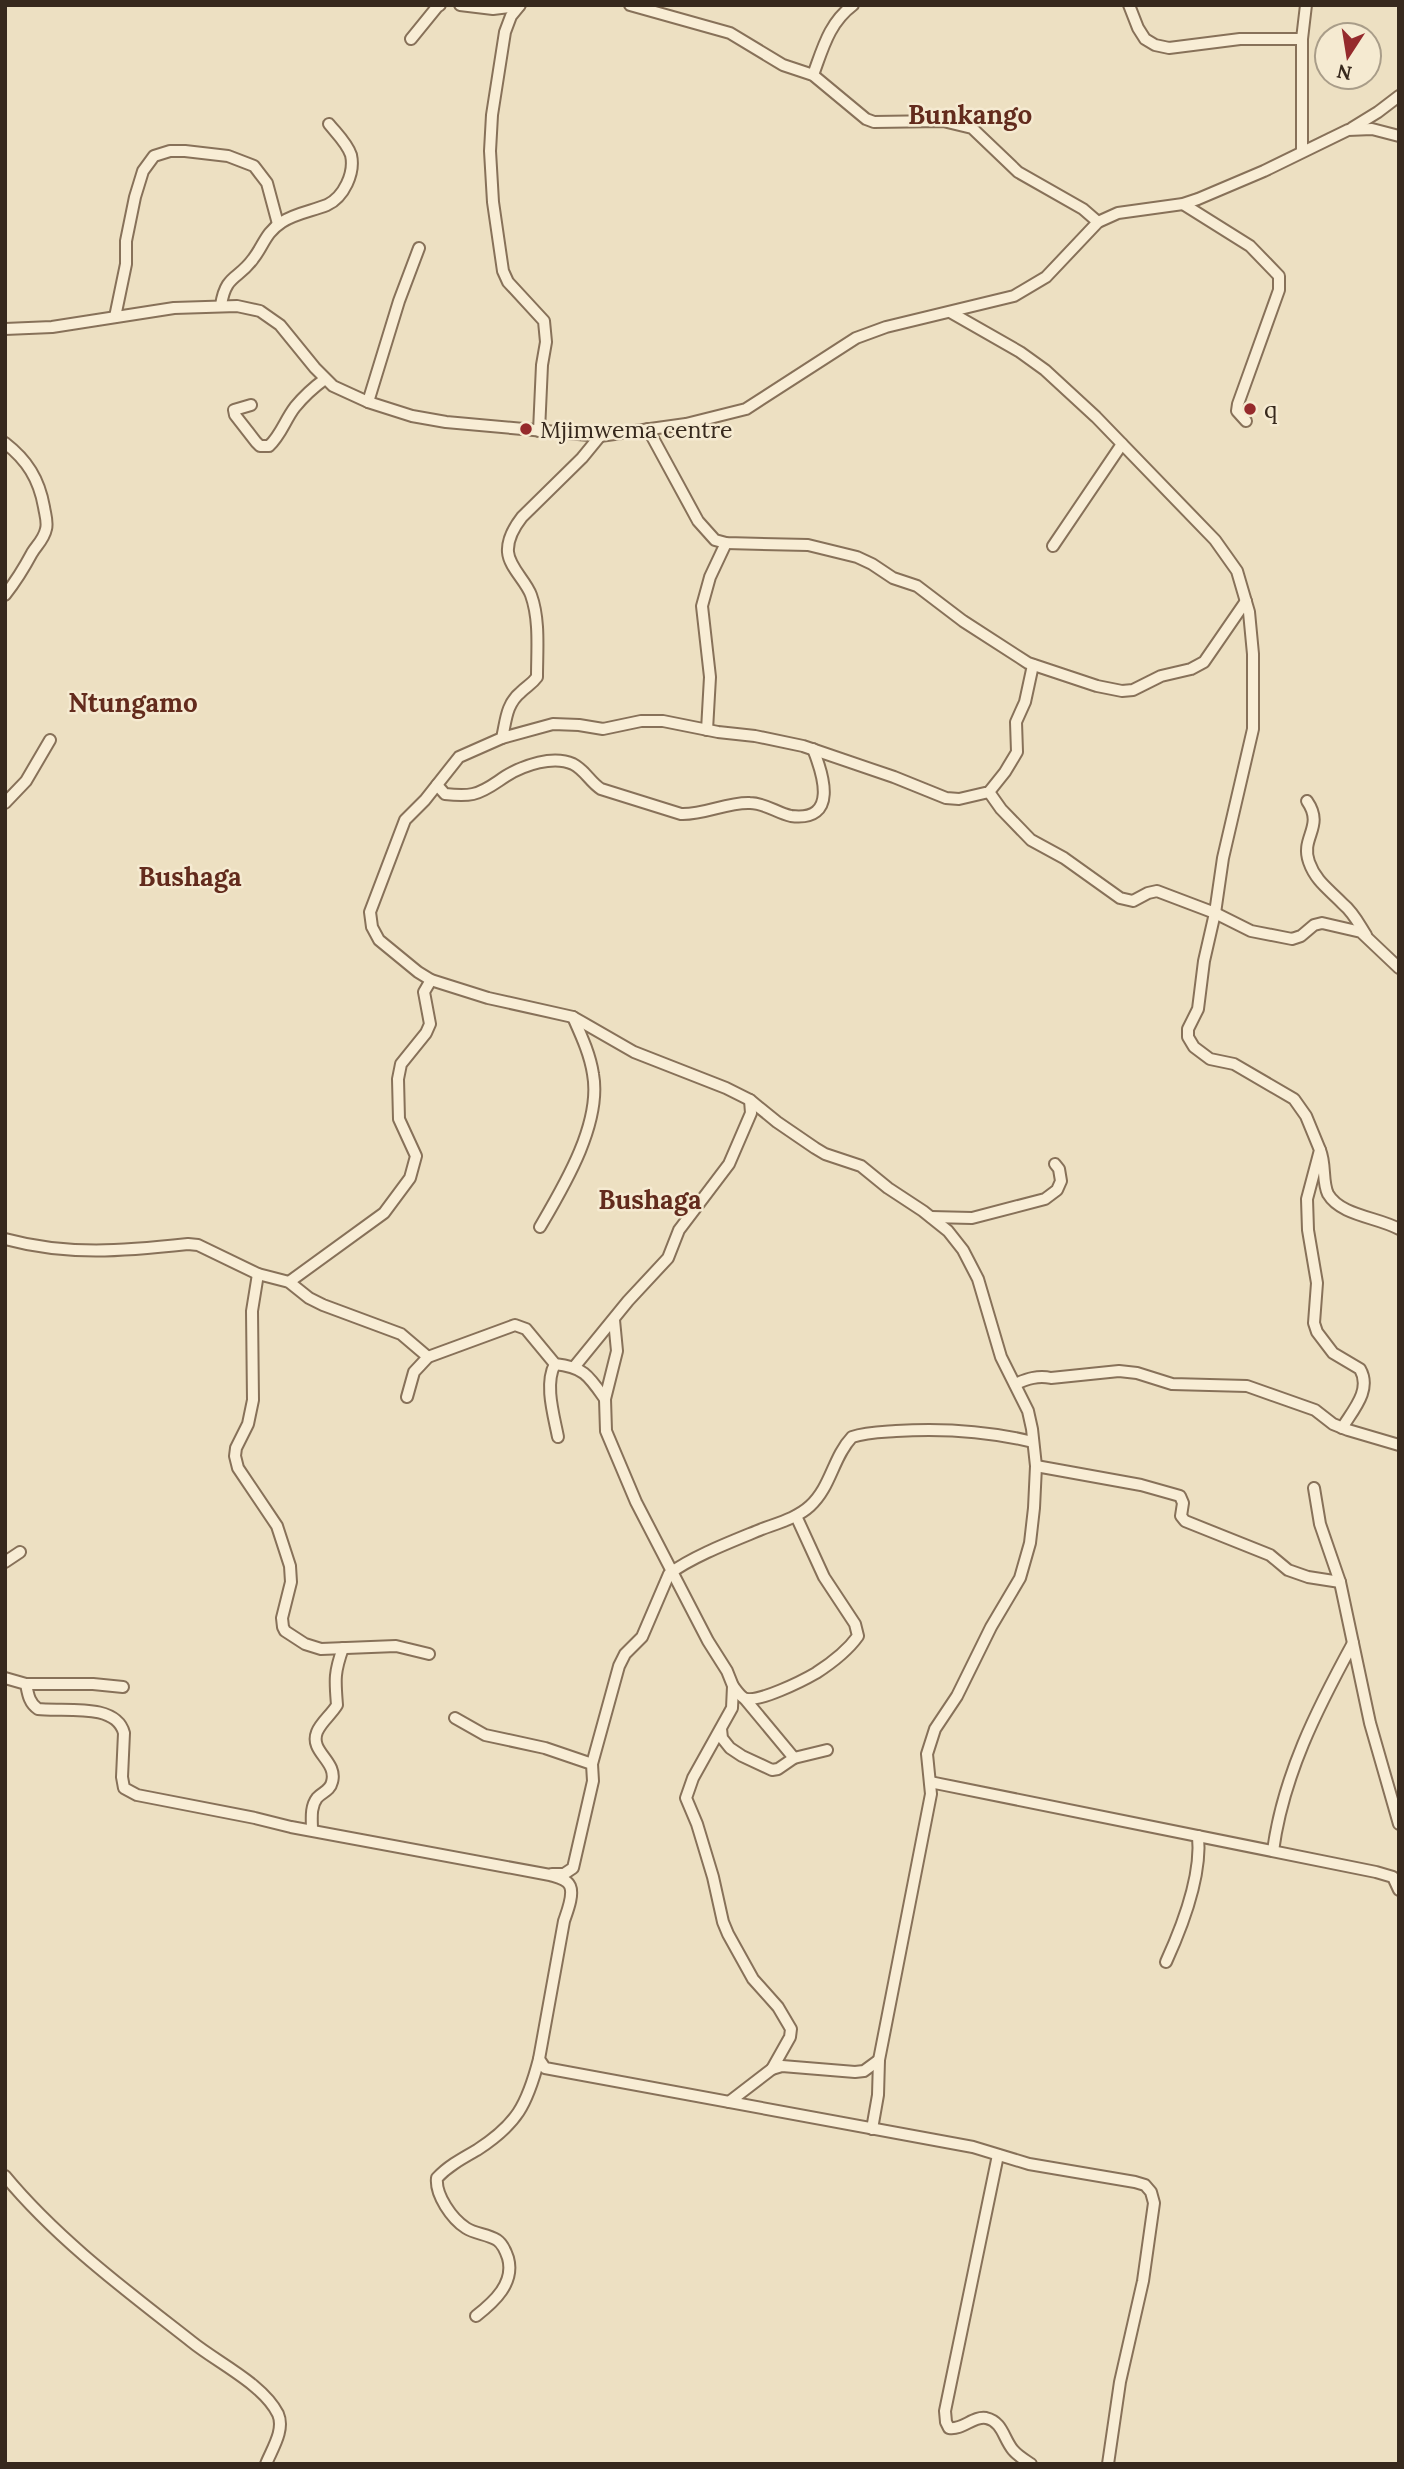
<svg xmlns="http://www.w3.org/2000/svg" width="1404" height="2469" viewBox="0 0 1404 2469" font-family="Lora,serif">
<style>
.lines{fill:none;stroke-linecap:round;stroke-linejoin:round}
.minor-casing{stroke:#877159;stroke-width:14}
.minor{stroke:#f8edd5;stroke-width:10}
.poi-dot{fill:#952a2c;stroke:#f5ead1;stroke-width:2.5}
.labels{text-anchor:middle;dominant-baseline:central;stroke-width:5;stroke-linejoin:round;paint-order:stroke}
.poi-label{font-size:23px;fill:#37291d;stroke:#f5ead1;text-anchor:start}
.quarter-label{font-size:26px;font-weight:bold;fill:#632b1d;stroke:#f5ead1}
</style>
<rect width="100%" height="100%" fill="#ede0c2"/>
<g class="lines">
<g class="minor-casing">
<g id="minor">
<polyline points="460,5 493,9 519,6"/>
<polyline points="520,5 511,16 505,32 492,115 490,151 493,202 503,271 508,282 544,321 546,342 542,365 539,431"/>
<polyline points="630,5 730,33 783,65 813,75 866,119 874,122 943,121 972,128 1018,172 1083,209 1098,222"/>
<polyline points="1129,5 1138,28 1145,39 1155,45 1169,48 1240,39 1302,39"/>
<polyline points="411,39 437,7 440,5"/>
<path d="M813,75C823,48 829,23 853,5"/>
<polyline points="1352,128 1378,112 1399,96"/>
<polyline points="1302,151 1302,39 1306,5"/>
<polyline points="1183,204 1250,246 1279,276 1279,290 1238,404 1237,411 1246,421"/>
<path d="M221,305C226,274 238,280 253,259C264,245 265,233 282,222C296,213 312,211 327,205C344,197 355,173 351,155C347,143 337,134 329,124"/>
<path d="M950,312L1020,352L1045,370L1096,417L1215,540L1237,571L1249,612L1253,654V729L1223,858L1215,913L1204,961L1198,1009L1188,1029V1037L1194,1047L1210,1059L1234,1064L1294,1099L1306,1116L1320,1150L1307,1199L1308,1230L1317,1283L1314,1323L1317,1332L1333,1353L1360,1369C1372,1390 1353,1410 1342,1428"/>
<polyline points="115,317 126,264 126,241 135,197 143,171 154,156 170,151 185,151 228,156 254,166 267,183 278,224"/>
<polyline points="5,329 52,327 174,308 237,306 260,311 280,325 315,368 333,386 368,402 412,416 446,422 600,436 686,424 746,409 856,338 886,327 1014,296 1046,277 1098,222 1118,213 1183,204 1198,199 1264,171 1348,130 1372,129 1399,136"/>
<polyline points="368,402 399,301 419,248"/>
<path d="M251,405L234,410L235,415L256,442L260,446H269C281,435 285,420 295,407C304,396 314,387 325,379"/>
<polyline points="648,429 698,521 715,540 726,543 808,545 857,557 872,564 893,578 917,586 963,621 1028,663 1097,686 1122,691 1133,690 1161,676 1191,669 1204,662 1246,601"/>
<path d="M600,436L582,458L522,517C515,526 507,539 508,552C509,567 526,581 531,595C540,620 537,650 537,677C532,684 527,686 521,692C506,704 506,721 502,738L459,757L425,800L405,820L370,912L372,927L379,940L418,972L431,980L488,998L573,1017L634,1052L726,1088L750,1100L777,1122L815,1148L825,1154L861,1166L888,1188L923,1211L948,1231L963,1250L978,1279L1001,1357L1028,1411L1032,1429L1036,1466L1034,1508L1030,1543L1020,1578L991,1627L957,1696L935,1729L927,1754L931,1794L879,2060L878,2095L872,2129"/>
<path d="M5,443C27,460 39,479 44,507C45,514 48,522 46,529C44,539 37,545 32,553C24,568 16,581 5,595"/>
<polyline points="1053,546 1122,444"/>
<polyline points="707,730 710,677 702,606 710,577 726,543"/>
<polyline points="502,738 553,724 579,725 603,729 641,721 663,721 718,732 755,736 803,746 894,777 946,798 959,799 989,792 1005,772 1017,752 1016,722 1025,702 1033,665"/>
<path d="M437,785L445,794C454,795 464,796 473,794C486,791 495,783 506,776C524,765 553,755 573,764C585,770 590,782 601,789L681,814C704,815 727,802 750,803C765,803 777,813 791,816C839,822 823,774 813,749"/>
<polyline points="989,792 1001,809 1031,840 1064,858 1120,898 1133,901 1148,893 1157,891 1215,913 1251,931 1292,939 1301,936 1314,925 1322,923 1361,932 1399,968"/>
<path d="M1307,801C1325,827 1300,837 1309,862C1316,882 1330,890 1343,904C1353,912 1359,924 1366,935"/>
<polyline points="5,803 26,781 50,740"/>
<path d="M1320,1150C1326,1164 1322,1182 1328,1194C1341,1216 1378,1217 1399,1229"/>
<polyline points="931,1217 972,1218 1045,1199 1057,1190 1061,1181 1059,1169 1055,1164"/>
<path d="M540,1227C564,1186 602,1123 593,1074C590,1054 581,1035 573,1017"/>
<path d="M5,1239C68,1256 124,1251 188,1244L198,1245L258,1274L289,1282L309,1298L323,1305L401,1334L428,1357"/>
<polyline points="258,1274 252,1311 253,1400 248,1424 236,1448 235,1456 238,1468 277,1526 290,1566 291,1582 282,1618 283,1627 285,1631 305,1644 321,1649 396,1646 429,1654"/>
<polyline points="289,1282 384,1213 410,1178 416,1156 399,1119 398,1079 401,1064 426,1033 430,1024 424,992 431,980"/>
<polyline points="614,1320 617,1351 605,1399 606,1431 636,1502 708,1641 727,1671 733,1686 732,1708 693,1778 686,1798 697,1824 713,1877 723,1922 728,1934 753,1979 778,2007 791,2029 790,2037 772,2069"/>
<path d="M555,1364C544,1384 554,1416 558,1437"/>
<polyline points="575,1366 628,1301 668,1258 679,1230 729,1164 751,1113 750,1100"/>
<path d="M1015,1384C1027,1379 1038,1375 1051,1378L1119,1371L1137,1373L1172,1384L1247,1386L1315,1410L1333,1424L1348,1430L1399,1445"/>
<path d="M407,1397L414,1372L428,1357L515,1325L526,1329L555,1364C584,1367 589,1376 605,1399"/>
<polyline points="1036,1466 1141,1485 1180,1496 1183,1503 1181,1516 1185,1521 1270,1555 1288,1570 1308,1577 1340,1582"/>
<polyline points="1314,1488 1320,1524 1340,1582 1370,1723 1399,1824"/>
<polyline points="5,1562 20,1552"/>
<path d="M5,1678L26,1684C28,1694 29,1703 38,1709C62,1712 116,1702 124,1733L122,1777L124,1788L137,1795L255,1818L291,1827L550,1875C556,1877 567,1879 570,1886C574,1895 567,1912 564,1921L539,2059L545,2068L973,2147L1029,2164L1135,2182L1145,2185L1151,2192L1154,2203L1143,2281L1120,2382L1108,2464"/>
<polyline points="26,1684 93,1684 123,1687"/>
<path d="M733,1686C736,1690 740,1696 744,1698C757,1704 804,1680 816,1673C830,1664 848,1650 858,1636L855,1624L824,1577L796,1516"/>
<polyline points="745,1699 794,1758"/>
<polyline points="455,1718 485,1735 545,1748 592,1764 593,1781 573,1868 564,1874 552,1874"/>
<polyline points="721,1729 722,1738 730,1748 742,1756 772,1770 778,1769 794,1758 827,1750"/>
<path d="M592,1764L619,1666L625,1654L642,1637L669,1574C693,1556 733,1541 762,1529C778,1523 797,1518 810,1506C831,1487 833,1457 852,1437C866,1432 881,1432 896,1431C942,1428 988,1431 1033,1442"/>
<polyline points="930,1782 1376,1872 1393,1877 1399,1890"/>
<path d="M312,1830C312,1820 310,1807 317,1798C322,1792 330,1791 332,1782C338,1761 309,1752 317,1732C321,1722 331,1715 337,1705C335,1680 334,1673 343,1648"/>
<path d="M1273,1851C1283,1776 1317,1709 1353,1643"/>
<path d="M1166,1962C1182,1927 1202,1875 1198,1836"/>
<polyline points="729,2102 772,2069 782,2066 855,2072 864,2071 879,2060"/>
<path d="M998,2155L945,2411L946,2422L949,2428C963,2430 973,2416 986,2418C1003,2422 1003,2438 1013,2450C1018,2456 1025,2460 1031,2464"/>
<path d="M5,2176C58,2240 127,2291 192,2342C218,2363 263,2384 278,2414C285,2430 272,2449 266,2464"/>
<path d="M476,2316C494,2302 515,2283 508,2258C506,2252 503,2244 497,2240C487,2234 475,2234 466,2228C452,2219 435,2195 437,2178C448,2166 463,2158 477,2150C517,2124 527,2105 539,2059"/>
</g>
</g>
<use href="#minor" class="minor"/>
</g>
<g class="poi-dot">
<circle cx="1250" cy="409" r="7"/>
<circle cx="526" cy="429" r="7"/>
</g>
<g class="labels">
<g class="poi-label">
<text x="1264" y="409">q</text>
<text x="540" y="429">Mjimwema centre</text>
</g>
<g class="quarter-label">
<text x="970" y="114">Bunkango</text>
<text x="133" y="702">Ntungamo</text>
<text x="190" y="876">Bushaga</text>
<text x="650" y="1199">Bushaga</text>
</g>
</g>
<rect width="1404" height="2469" fill="none" stroke="#37291d" stroke-width="14"/>
<g transform="translate(1348 56) rotate(192)"><circle r="33" fill="#f5ead1" stroke="#a99d89" stroke-width="2"/>
<path d="M0-5L12 26L0 18L-12 26Z" fill="#952a2c"/>
<text y="-10" font-size="19" font-weight="bold" text-anchor="middle" fill="#37291d">N</text>
</g>
</svg>
